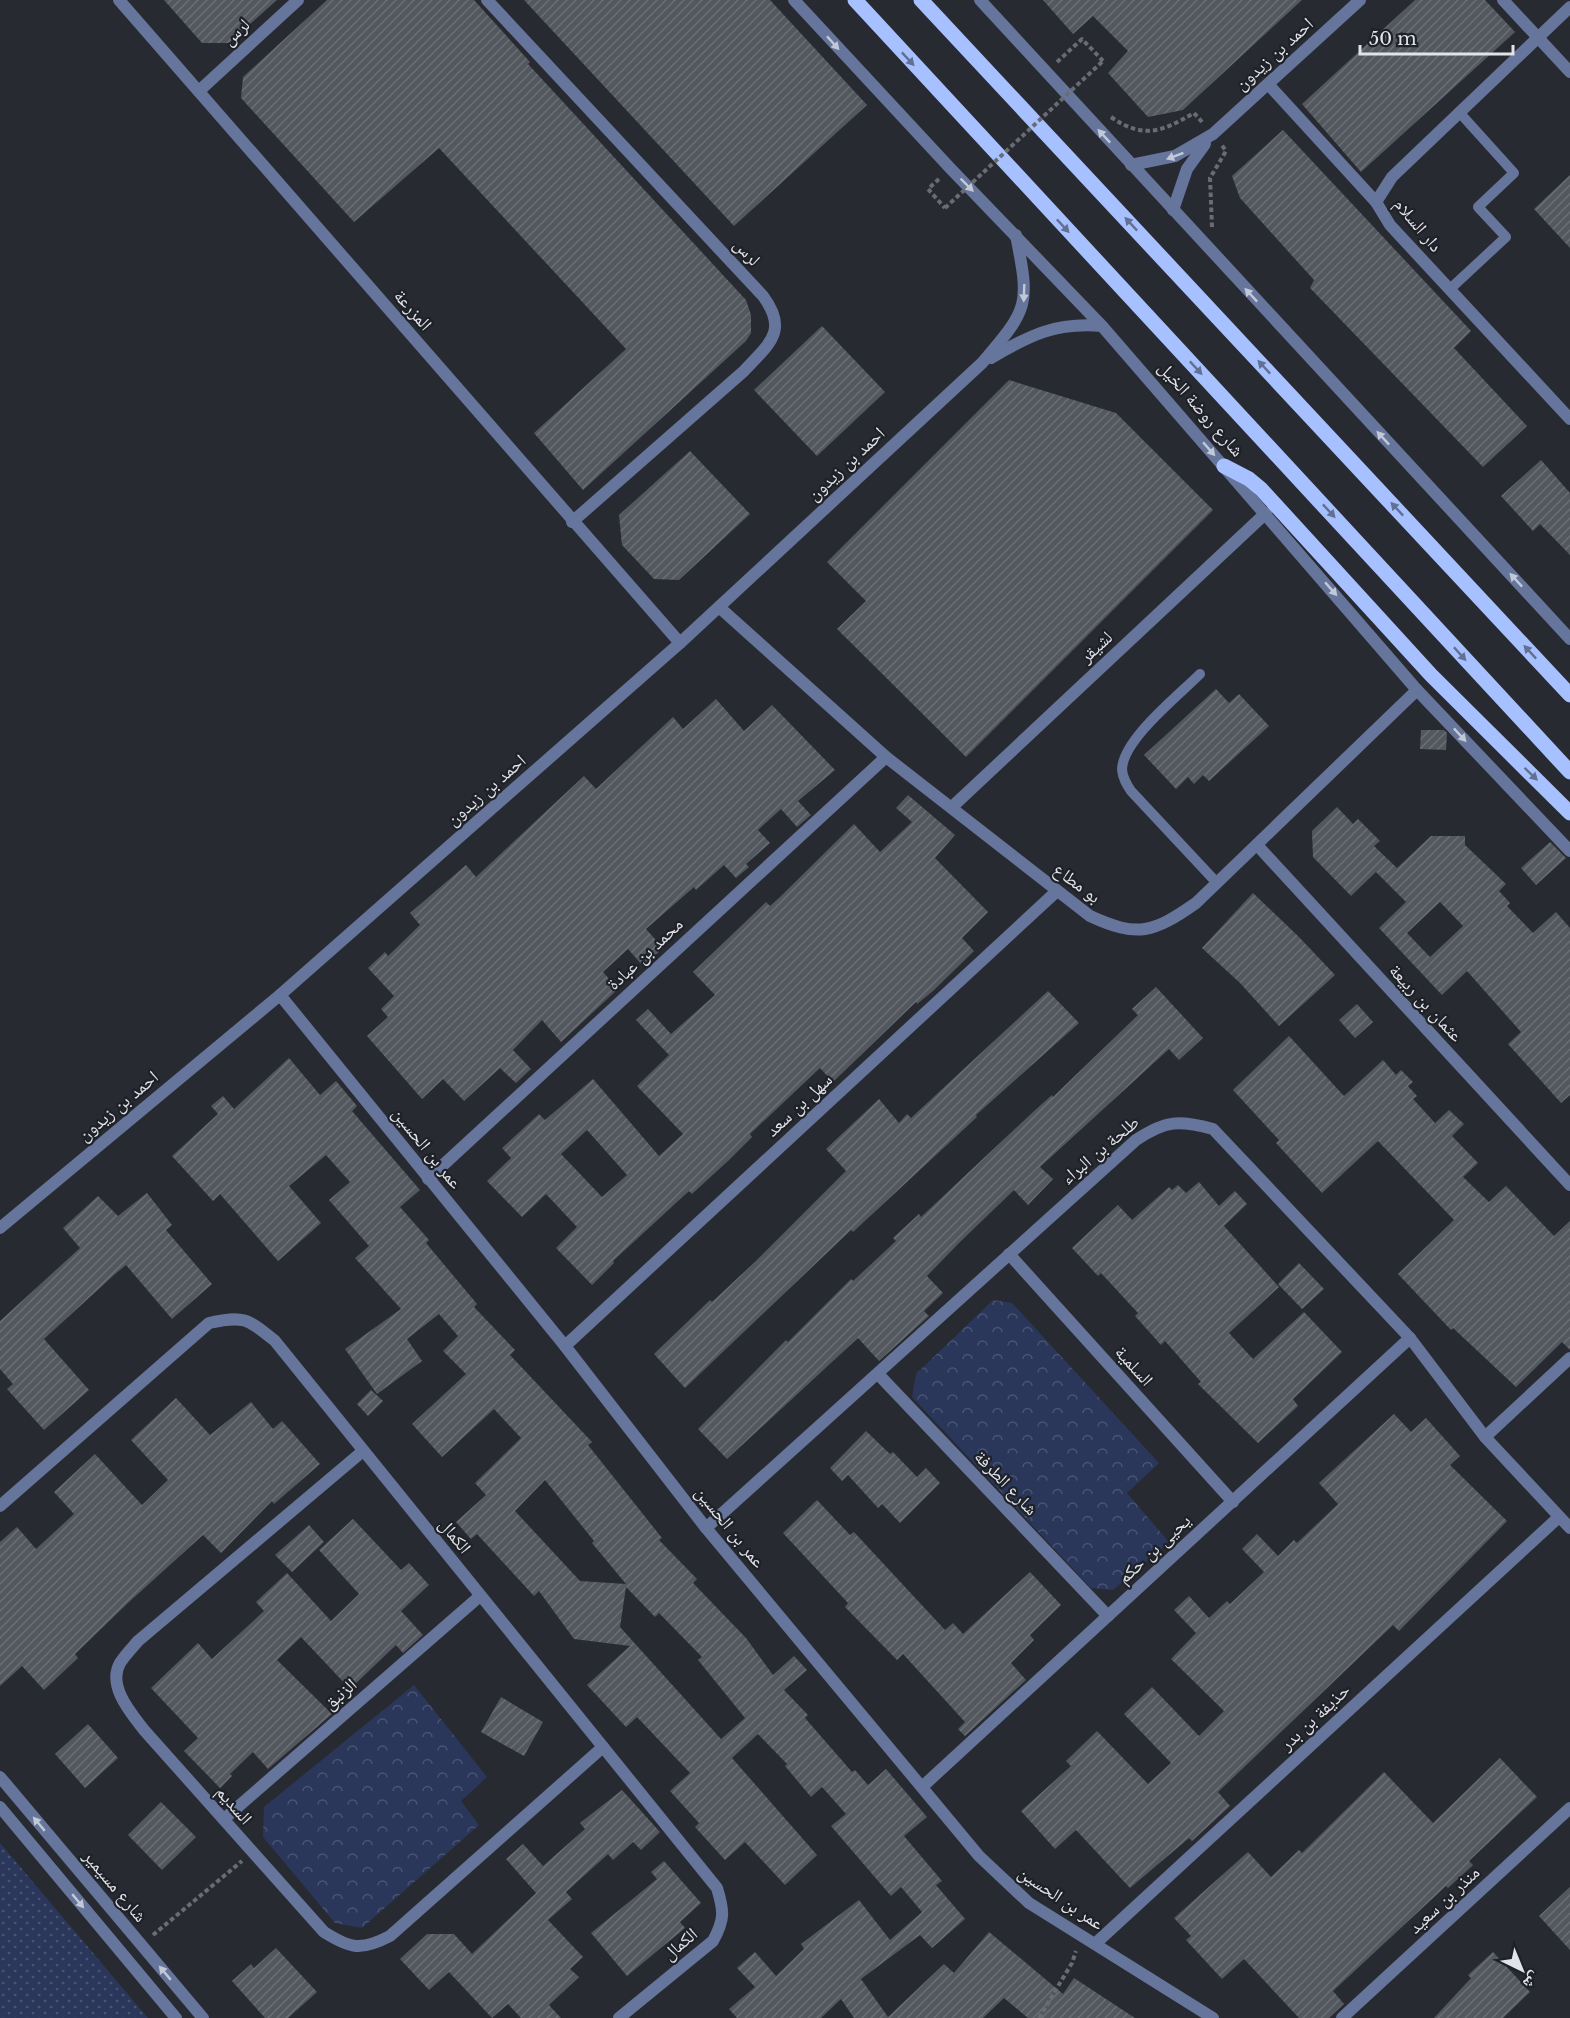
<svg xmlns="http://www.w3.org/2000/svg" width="1570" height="2018" viewBox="0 0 1570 2018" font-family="'Libre Baskerville','Noto Naskh Arabic',serif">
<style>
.grass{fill:url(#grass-dots)}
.forest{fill:url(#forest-crowns)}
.building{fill:url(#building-hatch);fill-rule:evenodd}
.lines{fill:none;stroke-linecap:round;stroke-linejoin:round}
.path{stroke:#6a6c73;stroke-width:4;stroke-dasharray:4.5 3;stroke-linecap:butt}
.service{stroke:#66759b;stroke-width:10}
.minor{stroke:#66759b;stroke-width:12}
.tertiary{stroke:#66759b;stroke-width:12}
.primary{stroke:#a7c0ff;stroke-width:15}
.path-bridge{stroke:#6a6c73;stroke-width:4;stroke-dasharray:4.5 3;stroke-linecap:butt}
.oneway{fill:#c2c8d5}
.oneway2{fill:#627093}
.labels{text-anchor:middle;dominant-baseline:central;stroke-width:4.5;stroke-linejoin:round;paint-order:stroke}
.street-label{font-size:18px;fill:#e1e3e8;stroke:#1e2127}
</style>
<defs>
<pattern id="grass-dots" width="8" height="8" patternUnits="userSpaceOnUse" patternTransform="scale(1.5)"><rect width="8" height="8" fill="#2a375a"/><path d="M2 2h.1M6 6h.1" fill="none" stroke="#495472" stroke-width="1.8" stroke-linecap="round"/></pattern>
<pattern id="forest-crowns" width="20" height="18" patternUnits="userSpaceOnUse" patternTransform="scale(1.5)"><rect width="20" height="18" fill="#2a375a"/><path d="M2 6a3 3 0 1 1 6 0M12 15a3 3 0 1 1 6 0" fill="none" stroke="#495472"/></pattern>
<pattern id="building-hatch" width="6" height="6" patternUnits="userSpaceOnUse" patternTransform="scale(1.5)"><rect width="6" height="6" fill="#53575e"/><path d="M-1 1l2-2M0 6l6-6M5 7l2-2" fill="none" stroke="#6b6f75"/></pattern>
</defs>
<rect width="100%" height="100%" fill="#282a31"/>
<polygon class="grass" points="0,1843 148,2018 0,2018"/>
<g class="forest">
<polygon points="993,1300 1012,1303 1159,1463 1127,1493 1169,1542 1113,1590 1091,1588 912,1397 916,1374"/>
<polygon points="414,1685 487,1777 461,1801 479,1825 362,1928 335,1923 263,1837 264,1807"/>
</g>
<g class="building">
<polygon points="164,0 277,0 229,43 202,43"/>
<polygon points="327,0 474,0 530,62 528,64 746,300 751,315 751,333 746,341 583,490 534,433 626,349 439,148 354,222 241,98 243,77"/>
<polygon points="524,0 770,0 867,105 734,226"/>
<polygon points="1043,0 1302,0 1183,110 1148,117 1108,73 1128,51 1093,16 1073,34"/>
<polygon points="1415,0 1485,0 1515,32 1361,172 1302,104"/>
<polygon points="1283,130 1471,331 1454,348 1527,426 1483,467 1310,288 1314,280 1240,198 1232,176"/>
<polygon points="1570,175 1570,248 1534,209"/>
<polygon points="822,326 885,392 817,456 754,390"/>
<polygon points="1009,380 1116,413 1213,510 966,757 837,629 866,601 827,562"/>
<polygon points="690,451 750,514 679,580 654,579 622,545 619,515"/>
<polygon points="1541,460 1570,493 1570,555 1540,524 1533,531 1501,496"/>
<polygon points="1216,689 1229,703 1239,694 1269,726 1209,781 1203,775 1194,784 1188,777 1176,789 1144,755"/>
<polygon points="716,699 744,731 772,705 835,770 798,801 811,815 797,827 781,809 758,830 770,843 746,864 749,867 736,878 724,865 696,890 694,887 646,929 663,948 643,966 628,949 603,972 618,989 561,1042 542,1020 513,1050 531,1069 516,1083 500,1068 464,1101 443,1079 422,1099 367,1036 388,1017 381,1009 394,996 368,968 385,952 388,956 420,925 410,913 466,865 476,877 584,776 596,789 673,717 683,729"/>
<polygon points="1421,730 1444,730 1447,733 1446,750 1420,749"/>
<path d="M908,795L955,835L935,858L988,912L962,938L974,951L933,991L917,1004L916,1002L833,1082L820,1068L750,1134L752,1137L729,1160L692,1194L689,1191L613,1261L614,1263L592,1285L556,1248L577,1227L546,1194L522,1217L487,1181L511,1158L502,1148L539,1114L545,1120L593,1079L659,1156L683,1134L637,1086L669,1055L636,1020L648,1009L671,1034L715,995L693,972L766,902L770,906L780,897L854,824L880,852L912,822L896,808ZM587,1130L627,1175L602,1197L561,1154Z"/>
<path d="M1337,807L1353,824L1358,819L1380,841L1374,846L1397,868L1431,836H1465V845L1506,884L1499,891L1510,903L1507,906L1533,933L1556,912L1570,928V1095L1561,1103L1508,1044L1521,1032L1467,971L1442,995L1379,928L1406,902L1376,872L1351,896L1313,857L1312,831ZM1440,902L1463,926L1430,957L1407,933Z"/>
<polygon points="1550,842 1566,858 1536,885 1521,868"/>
<polygon points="1253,893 1298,936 1335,975 1279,1026 1240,983 1202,948"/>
<polygon points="1156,987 1203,1038 1179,1060 1169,1049 1040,1167 1053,1179 1028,1205 1014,1190 959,1243 927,1276 943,1293 924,1311 929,1316 879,1361 858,1338 727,1459 698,1429 786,1340 788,1342 851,1279 853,1281 896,1241 893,1238 919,1214 921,1217 1033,1112 1052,1095 1053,1097 1138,1015 1132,1009"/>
<polygon points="1048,991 1079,1023 976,1115 977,1117 853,1232 851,1230 685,1388 654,1354 710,1300 712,1302 756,1261 846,1171 826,1149 879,1099 899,1123 907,1114 911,1118"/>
<polygon points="1357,1004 1373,1022 1355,1038 1339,1020"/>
<polygon points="1289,1036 1344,1096 1383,1060 1396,1075 1401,1070 1413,1082 1408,1086 1417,1096 1413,1099 1435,1123 1449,1110 1464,1124 1452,1136 1478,1163 1463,1177 1489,1202 1506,1186 1554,1236 1570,1221 1570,1350 1562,1342 1516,1387 1453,1328 1451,1330 1398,1274 1454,1220 1378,1141 1322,1193 1276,1143 1279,1140 1233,1090"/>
<path d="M289,1058L320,1095L336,1081L357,1106L352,1111L420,1190L400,1207L429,1240L426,1243L477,1304L474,1307L515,1350L510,1355L592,1442L588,1445L662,1538L659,1540L697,1579L693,1583L746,1638L773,1675L794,1656L807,1670L784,1690L808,1715L805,1718L852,1772L855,1770L868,1785L886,1769L927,1817L904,1836L942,1881L936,1885L965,1919L932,1948L920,1935L861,1979L888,2017L944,1964L954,1973L989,1932L1063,1994L1074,1978L1135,2018H1028L1004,1998L983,2018H854L841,1999L821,2018H737L729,2009L755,1987L737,1968L755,1952L776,1976L804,1949L801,1944L859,1900L890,1940L922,1912L901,1887L891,1896L831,1826L846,1814L822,1787L811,1797L785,1766L787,1764L758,1734L732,1758L817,1855L785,1885L745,1842L725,1860L695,1827L699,1823L670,1791L690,1773L637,1717L626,1727L587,1685L630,1646L574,1639L539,1591L534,1596L477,1534L471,1539L456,1522L486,1495L475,1483L521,1438L494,1409L442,1457L412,1424L466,1374L443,1351L458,1336L439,1314L407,1339L422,1361L377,1394L345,1349L401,1309L355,1258L369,1246L329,1200L350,1182L326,1155L289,1186L321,1223L278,1261L220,1194L213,1201L172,1156L218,1114L211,1106L223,1096L234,1109ZM545,1480L594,1541L592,1543L626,1584L580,1581L515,1511ZM626,1587L655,1617L659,1613L702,1657L698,1660L745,1718L721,1739L620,1627Z"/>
<polygon points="1199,1182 1219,1206 1235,1191 1247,1204 1224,1226 1279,1287 1229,1333 1253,1359 1304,1312 1342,1352 1293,1399 1298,1406 1258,1443 1198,1384 1201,1382 1165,1341 1161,1345 1135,1316 1138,1313 1101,1273 1098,1276 1072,1248 1118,1205 1132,1220 1169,1187 1172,1190 1178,1185 1186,1193"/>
<polygon points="147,1193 172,1225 166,1230 212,1284 172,1319 126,1265 114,1275 44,1339 89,1390 44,1430 7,1389 13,1384 0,1369 0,1321 80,1248 63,1228 98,1196 118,1216"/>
<polygon points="1299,1263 1324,1289 1302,1309 1278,1284"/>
<polygon points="371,1390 383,1401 368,1416 357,1404"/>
<polygon points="176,1398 210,1435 251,1402 273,1429 282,1421 320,1464 274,1504 272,1501 221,1553 203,1535 129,1602 75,1654 78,1658 44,1690 22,1666 0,1686 0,1542 17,1527 36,1549 74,1514 54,1492 95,1454 142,1505 168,1480 131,1440"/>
<polygon points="1394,1414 1411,1432 1426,1418 1460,1456 1450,1465 1507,1521 1399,1631 1393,1625 1218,1792 1230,1806 1192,1841 1189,1838 1130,1888 1076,1830 1055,1849 1021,1811 1071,1766 1066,1761 1097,1731 1148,1784 1171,1763 1124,1714 1152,1687 1199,1736 1224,1711 1171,1659 1196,1633 1174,1610 1189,1596 1209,1618 1227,1601 1230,1604 1264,1572 1242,1549 1257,1534 1278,1556 1294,1540 1297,1543 1338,1504 1319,1483"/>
<polygon points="866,1431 890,1454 893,1452 917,1477 926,1468 940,1483 900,1523 882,1504 878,1508 848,1475 842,1481 830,1468"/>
<polygon points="817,1500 850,1535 854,1532 945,1630 953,1623 963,1634 1030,1572 1061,1605 1030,1635 1034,1640 1011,1663 1026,1680 965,1736 958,1729 965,1722 903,1654 897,1660 845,1607 848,1603 783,1533"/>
<polygon points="353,1519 401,1570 409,1563 429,1585 401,1611 423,1635 403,1653 396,1645 350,1689 301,1637 277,1660 332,1714 268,1769 253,1752 230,1774 232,1776 220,1788 184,1751 198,1738 151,1688 198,1643 212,1659 264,1611 256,1602 287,1573 331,1621 359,1594 319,1550"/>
<polygon points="309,1525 324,1542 292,1572 275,1555"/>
<polygon points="501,1697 543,1722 524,1756 481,1732"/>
<polygon points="88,1724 118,1758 85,1788 55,1754"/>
<polygon points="1500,1758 1537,1797 1469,1861 1473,1865 1448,1888 1446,1886 1333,1991 1344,2004 1329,2018 1299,2018 1244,1959 1222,1979 1186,1940 1191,1936 1174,1918 1248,1852 1271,1877 1299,1850 1302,1853 1384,1772 1433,1823"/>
<polygon points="622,1790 660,1832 641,1850 633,1842 613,1860 608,1854 566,1892 572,1899 548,1920 583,1957 570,1969 579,1977 549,2005 561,2018 521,2018 508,2004 492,2018 449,1972 429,1990 400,1959 427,1934 454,1934 472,1954 536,1893 506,1859 523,1844 543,1866 585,1829 580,1823"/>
<polygon points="161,1802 196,1837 162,1870 128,1835"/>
<polygon points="664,1861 701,1903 680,1922 685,1928 627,1976 591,1933 657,1879 651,1872"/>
<polygon points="1570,1887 1570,1950 1539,1916"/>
<polygon points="276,1948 317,1992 288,2018 265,2018 232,1981 251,1964 254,1968"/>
<polygon points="1493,1952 1530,1992 1503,2018 1434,2018 1471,1978 1468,1975"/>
</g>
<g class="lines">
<g class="path">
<polyline points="1057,62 1082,39 1103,61"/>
<path d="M1111,117C1144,140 1163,131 1194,113L1203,123"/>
<polyline points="939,179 928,189 945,208"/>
<polyline points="1212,227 1210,178 1226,151 1221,144"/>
<polyline points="153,1935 242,1861"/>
<polyline points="1039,2018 1072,1963 1076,1951"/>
</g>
<g class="service">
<polyline points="1450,289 1506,237 1478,207 1514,173 1459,112"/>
<path d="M1200,674C1179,695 1122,740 1122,770C1123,779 1127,785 1131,791L1217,883"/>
</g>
<g class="minor">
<polyline points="119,0 680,643"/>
<path d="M487,0L763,296C789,331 769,344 744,371L572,522"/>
<polyline points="980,0 1570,639"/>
<polyline points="1503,0 1570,72"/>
<polyline points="1570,7 1392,177 1376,202 1390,225 1570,419"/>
<polyline points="1268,84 1376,202"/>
<polyline points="199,91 298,0"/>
<polyline points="1131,165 1175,156 1213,134 1360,0"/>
<polyline points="1173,210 1187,169 1205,144"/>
<path d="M719,607L886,757L1090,916C1138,938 1153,933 1196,903L1417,690"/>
<polyline points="952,807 1266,513"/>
<polyline points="1257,845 1570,1185"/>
<polyline points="280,995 565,1346 706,1528 979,1856 1029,1903 1213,2018"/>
<polyline points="428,1179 886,757"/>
<polyline points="1009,1254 1233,1502"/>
<polyline points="565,1346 1057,891"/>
<polyline points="878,1374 1108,1616"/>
<polyline points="1485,1437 1570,1358"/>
<path d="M363,1451L138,1641C132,1648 125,1655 120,1663C107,1686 131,1713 144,1730L324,1932C351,1949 361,1951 390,1936L603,1747"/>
<path d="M0,1506L209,1323C244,1315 248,1319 275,1341L717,1888C724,1911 725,1919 713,1941L619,2018"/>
<path d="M706,1528L1136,1140C1166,1120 1179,1120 1213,1129L1410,1338L1485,1437L1570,1528"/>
<polyline points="922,1787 1410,1338"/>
<polyline points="224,1819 480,1596"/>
<polyline points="1096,1943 1559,1517"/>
<polyline points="1342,2018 1570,1808"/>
</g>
<g class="tertiary">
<polyline points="794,0 950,168 1102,326 1417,690 1570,851"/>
<path d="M991,358C1030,335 1056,322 1102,326"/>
<path d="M0,1228L280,995L680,643L982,363C1029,308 1030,306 1016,235"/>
<polyline points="0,1777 203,2018"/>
<polyline points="0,1807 176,2018"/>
</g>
<g class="primary">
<polyline points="855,0 1570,772"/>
<polyline points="921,0 1570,695"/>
<polyline points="1224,466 1249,479 1261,489 1431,675 1570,813"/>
</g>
<polyline class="path-bridge" points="945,208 1103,61"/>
</g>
<defs><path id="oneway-solid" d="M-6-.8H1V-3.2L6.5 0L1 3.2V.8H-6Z" transform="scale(1.5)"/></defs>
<g class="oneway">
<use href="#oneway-solid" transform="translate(833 43) rotate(48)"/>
<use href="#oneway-solid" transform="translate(1104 136) rotate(-133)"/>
<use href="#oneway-solid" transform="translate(1175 156) rotate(159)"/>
<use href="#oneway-solid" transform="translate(967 185) rotate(45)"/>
<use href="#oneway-solid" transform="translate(1024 293) rotate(92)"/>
<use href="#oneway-solid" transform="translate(1251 295) rotate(-133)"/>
<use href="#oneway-solid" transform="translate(1383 438) rotate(-133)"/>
<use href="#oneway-solid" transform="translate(1209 449) rotate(49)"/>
<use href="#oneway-solid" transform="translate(1516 580) rotate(-133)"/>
<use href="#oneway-solid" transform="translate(1331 589) rotate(49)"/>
<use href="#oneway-solid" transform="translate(1460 735) rotate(47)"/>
<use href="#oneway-solid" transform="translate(39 1824) rotate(-130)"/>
<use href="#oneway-solid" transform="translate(78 1901) rotate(50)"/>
<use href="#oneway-solid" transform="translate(165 1973) rotate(-130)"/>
</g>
<g class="oneway2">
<use href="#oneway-solid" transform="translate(908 59) rotate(47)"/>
<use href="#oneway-solid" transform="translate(1131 224) rotate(-133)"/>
<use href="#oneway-solid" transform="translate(1063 226) rotate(47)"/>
<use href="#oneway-solid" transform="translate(1264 367) rotate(-133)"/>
<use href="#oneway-solid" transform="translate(1196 368) rotate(47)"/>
<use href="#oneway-solid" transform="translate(1397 509) rotate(-133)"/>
<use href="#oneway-solid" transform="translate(1329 511) rotate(47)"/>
<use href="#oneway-solid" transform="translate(1530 652) rotate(-133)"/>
<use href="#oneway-solid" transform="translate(1460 654) rotate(48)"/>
<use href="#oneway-solid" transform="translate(1531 774) rotate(44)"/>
</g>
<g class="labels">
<g class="street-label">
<text transform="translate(236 32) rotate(-43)">لرس</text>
<text transform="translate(1274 54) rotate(-42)">احمد بن زيدون</text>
<text transform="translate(1418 225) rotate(50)">دار السلام</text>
<text transform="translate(747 252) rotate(47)">لرس</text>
<text transform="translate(413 310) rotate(49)">المزرعة</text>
<text transform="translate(1201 409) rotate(49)">شارع روضة الخيل</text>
<text transform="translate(846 464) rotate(-43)">احمد بن زيدون</text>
<text transform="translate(1096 647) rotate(-43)">لشيقر</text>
<text transform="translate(486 790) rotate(-41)">احمد بن زيدون</text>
<text transform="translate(1077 883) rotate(37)">بو مطاع</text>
<text transform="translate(645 954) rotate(-43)">محمد بن عبادة</text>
<text transform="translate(1426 1003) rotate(47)">عثمان بن ربيعة</text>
<text transform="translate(799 1105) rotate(-43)">سهل بن سعد</text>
<text transform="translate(118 1106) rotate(-40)">احمد بن زيدون</text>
<text transform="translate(427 1148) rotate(51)">عمر بن الحسين</text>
<text transform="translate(1100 1150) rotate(-40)">طلحة بن البراء</text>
<text transform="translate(1134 1366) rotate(48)">السلمية</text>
<text transform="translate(1006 1483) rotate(46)">شارع الطرفة</text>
<text transform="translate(730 1527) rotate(51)">عمر بن الحسين</text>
<text transform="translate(455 1536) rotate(51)">الكمال</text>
<text transform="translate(1154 1549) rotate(-43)">يحيى بن حكم</text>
<text transform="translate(340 1694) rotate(-41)">الزنبق</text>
<text transform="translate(1315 1717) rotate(-43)">حذيفة بن بدر</text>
<text transform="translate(234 1805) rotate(49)">السديم</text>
<text transform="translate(115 1886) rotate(50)">شارع مسيمير</text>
<text transform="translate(1061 1898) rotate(34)">عمر بن الحسين</text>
<text transform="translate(1444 1900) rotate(-43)">منذر بن سعيد</text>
<text transform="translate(680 1944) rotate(-40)">الكمال</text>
</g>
</g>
<g transform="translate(1522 1970) rotate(137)" stroke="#1e2127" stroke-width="4.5" paint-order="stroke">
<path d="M0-4.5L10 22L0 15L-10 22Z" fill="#e1e3e8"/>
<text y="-9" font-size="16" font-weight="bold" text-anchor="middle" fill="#e1e3e8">ش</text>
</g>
<path d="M1360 45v9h153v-9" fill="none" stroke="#e1e3e8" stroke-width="3"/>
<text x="1369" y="45" font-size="18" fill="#e1e3e8" stroke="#1e2127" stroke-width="4.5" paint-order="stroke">50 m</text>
</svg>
